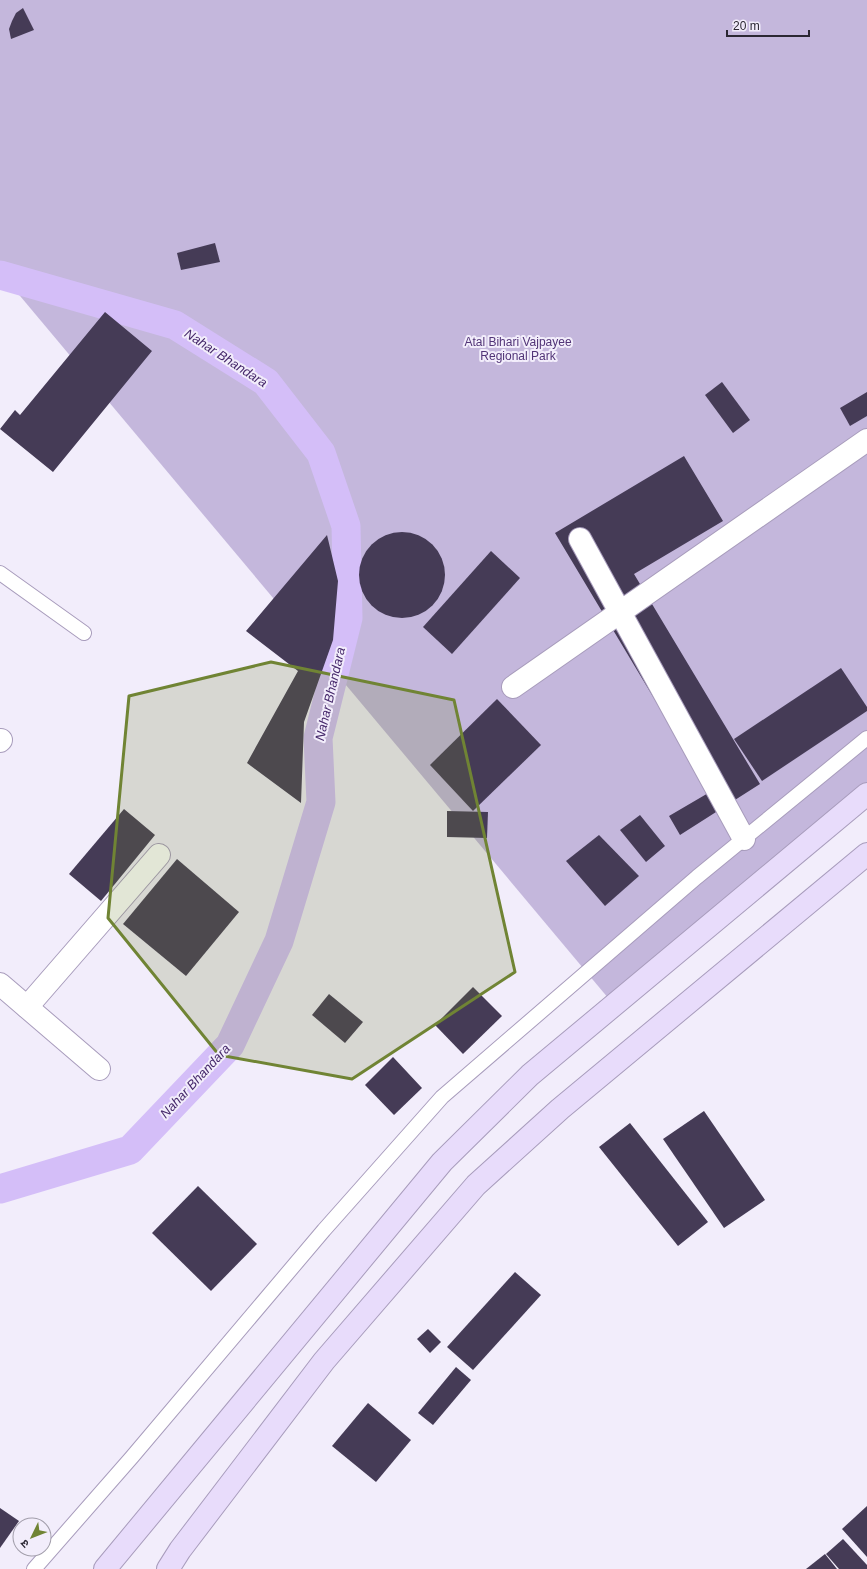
<svg xmlns="http://www.w3.org/2000/svg" width="867" height="1569" viewBox="0 0 867 1569" font-family="Arial,'Noto Sans Devanagari',sans-serif">
<style>
.green{fill:#c4b7dc}
.lines{fill:none;stroke-linecap:round;stroke-linejoin:round}
.canal{stroke:#d4bef8;stroke-width:29}
.building{fill:#453b56}
.lane-casing{stroke:#a89cbc;stroke-width:16}
.street-casing{stroke:#a89cbc;stroke-width:24}
.secondary-casing{stroke:#a89cbc;stroke-width:24}
.lane{stroke:#fff;stroke-width:14}
.street{stroke:#fff;stroke-width:22}
.secondary{stroke:#e8dcfb;stroke-width:22}
.marked{fill:#708434;fill-opacity:0.2;stroke:#708434;stroke-width:3;stroke-linejoin:round}
.labels{text-anchor:middle;dominant-baseline:central;stroke-width:4;stroke-linejoin:round;paint-order:stroke}
.park-label{font-size:12px;fill:#513477;stroke:#f2edfb}
.water-label{font-size:13px;font-style:italic;fill:#46296b;stroke:#f2edfb}
</style>
<rect width="100%" height="100%" fill="#f2edfb"/>
<polygon class="green" points="0,0 867,0 867,795 614,1005 0,272"/>
<g class="lines">
<polyline class="canal" points="0,275 175,325 266,382 321,453 346,526 348,618 318,738 321,802 279,941 230,1045 130,1150 0,1189"/>
</g>
<g class="building">
<polygon points="23,8 34,30 11,39 9,29 12,21 16,13"/>
<polygon points="215,243 220,262 181,270 177,253"/>
<polygon points="105,312 152,351 53,472 0,429 15,410 20,415"/>
<polygon points="722,382 750,420 733,433 705,395"/>
<polygon points="867,392 867,416 850,426 840,408"/>
<polygon points="684,456 723,521 634,574 760,784 680,835 669,816 710,792 555,533"/>
<circle cx="402" cy="575" r="43"/>
<polygon points="327,535 338,581 333,640 304,722 301,803 247,763 298,671 246,631"/>
<polygon points="491,551 520,578 452,654 423,627"/>
<polygon points="841,668 867,707 867,711 762,781 734,739"/>
<polygon points="497,699 541,745 473,811 430,765"/>
<polygon points="124,809 155,835 101,901 69,874"/>
<polygon points="447,811 488,812 487,838 447,837"/>
<polygon points="640,815 665,846 646,862 620,830"/>
<polygon points="599,835 639,876 605,906 566,861"/>
<polygon points="177,859 239,912 186,976 123,924"/>
<polygon points="473,987 502,1016 463,1054 435,1025"/>
<polygon points="329,994 363,1022 345,1043 312,1015"/>
<polygon points="393,1057 422,1088 394,1115 365,1085"/>
<polygon points="704,1111 765,1200 724,1228 663,1139"/>
<polygon points="630,1123 708,1222 678,1246 599,1147"/>
<polygon points="198,1186 257,1244 211,1291 152,1233"/>
<polygon points="515,1272 541,1295 473,1370 447,1347"/>
<polygon points="428,1329 441,1342 430,1353 417,1339"/>
<polygon points="456,1367 471,1380 433,1425 418,1413"/>
<polygon points="368,1403 411,1440 376,1482 332,1446"/>
<polygon points="867,1506 867,1557 842,1529"/>
<polygon points="0,1508 19,1521 0,1548"/>
<polygon points="843,1539 867,1565 867,1569 839,1569 826,1554"/>
<polygon points="825,1554 837,1569 806,1569"/>
</g>
<g class="lines">
<g class="lane-casing">
<g id="lane">
<polyline points="0,573 84,633"/>
<polyline points="34,1569 132,1457 324,1230 442,1097 697,877 867,738"/>
</g>
</g>
<g class="street-casing">
<g id="street">
<polyline points="580,539 744,839"/>
<polyline points="513,687 867,440"/>
<polyline points="0,741 1,740"/>
<polyline points="0,984 99,1069"/>
<polyline points="27,1007 159,855"/>
</g>
</g>
<g class="secondary-casing">
<g id="secondary">
<polyline points="105,1569 442,1162 530,1075 867,794"/>
<polyline points="168,1569 180,1550 324,1361 476,1185 560,1109 867,854"/>
</g>
</g>
<use href="#lane" class="lane"/>
<use href="#street" class="street"/>
<use href="#secondary" class="secondary"/>
</g>
<path class="marked" d="M271,662L454,700L515,972L352,1079L219,1055L108,918L129,696Z"/>
<g class="labels">
<g class="park-label">
<text x="518" y="342">Atal Bihari Vajpayee<tspan x="518" dy="14">Regional Park</tspan></text>
</g>
<g class="water-label">
<text transform="translate(226 358) rotate(33)">Nahar Bhandara</text>
<text transform="translate(330 694) rotate(-77)">Nahar Bhandara</text>
<text transform="translate(195 1081) rotate(-47)">Nahar Bhandara</text>
</g>
</g>
<g transform="translate(32 1537) rotate(227)"><circle r="19" fill="#f2edfb" stroke="#a29eab"/>
<path d="M0-3L7 15L0 10L-7 15Z" fill="#708434"/>
<text y="-6" font-size="11" font-weight="bold" text-anchor="middle" fill="#2b2733">उ</text>
</g>
<path d="M727 30v6h82v-6" fill="none" stroke="#2b2733" stroke-width="2"/>
<text x="733" y="30" font-size="12" fill="#2b2733" stroke="#f2edfb" stroke-width="3" paint-order="stroke">20 m</text>
</svg>
